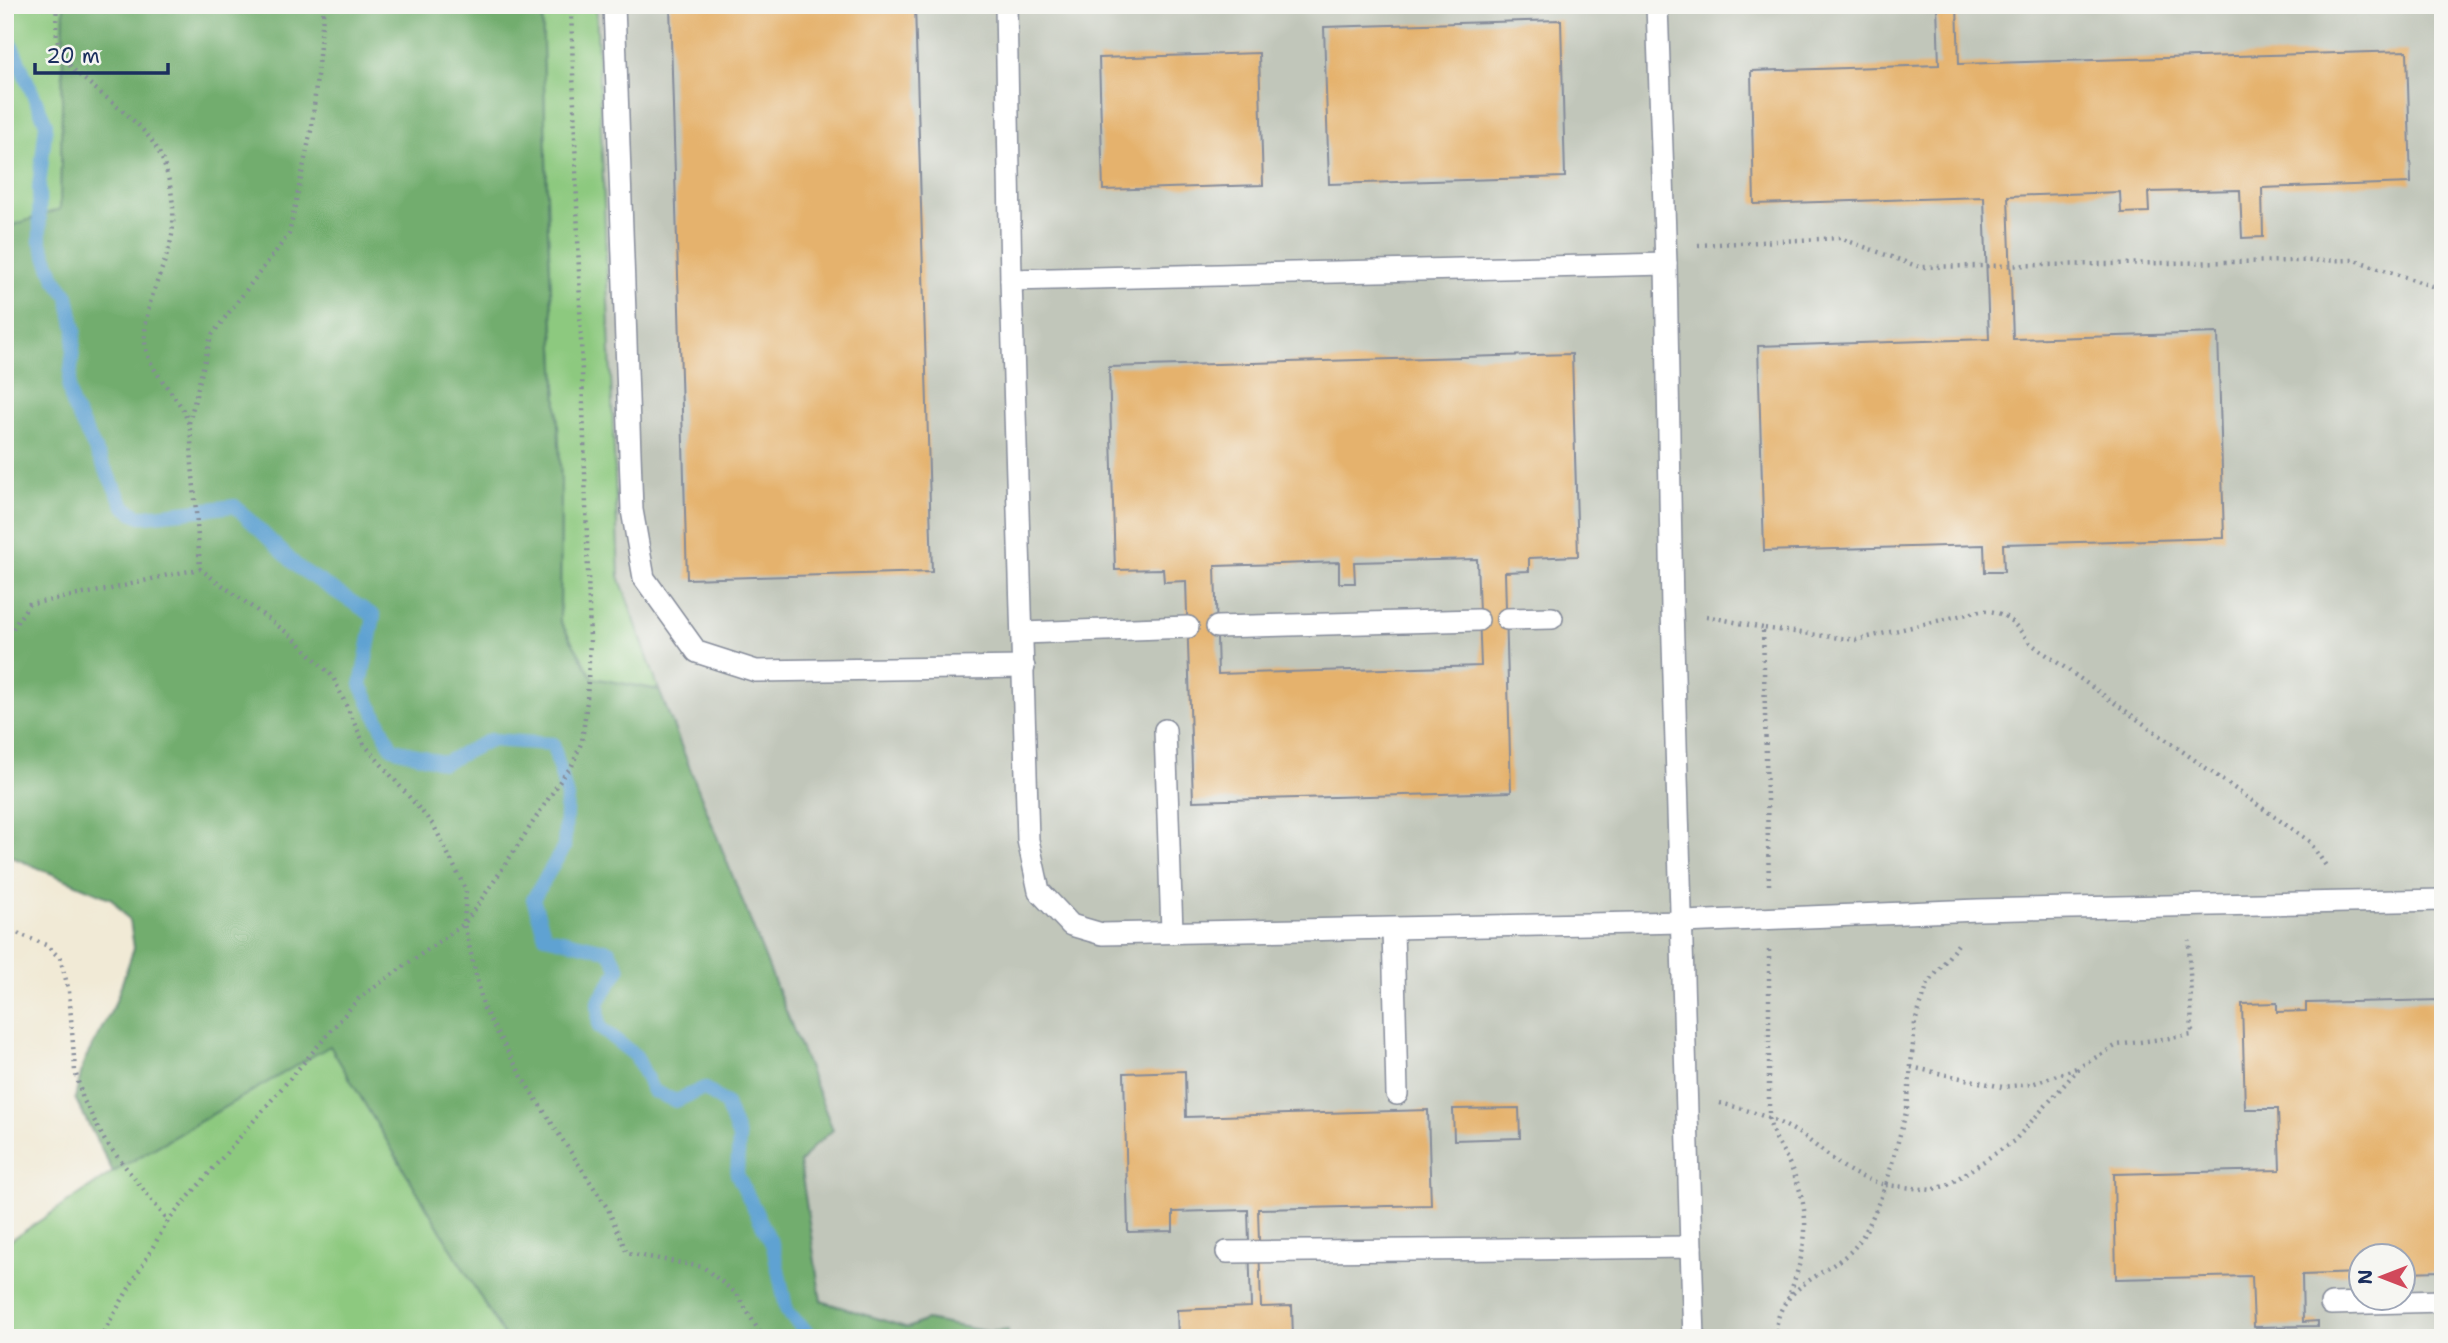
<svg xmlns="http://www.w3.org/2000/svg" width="2448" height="1343" viewBox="0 0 2448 1343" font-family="'Shantell Sans',sans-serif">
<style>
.industrial{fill:#c1c6ba;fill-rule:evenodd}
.green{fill:#8dc97f;stroke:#547c6e;stroke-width:2}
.forest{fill:#72ad6e;stroke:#466e66;stroke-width:2}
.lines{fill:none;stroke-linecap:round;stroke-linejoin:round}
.stream{stroke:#5ea2d2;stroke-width:14}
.building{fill:#e5b26d;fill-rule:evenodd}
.service-casing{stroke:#868c9a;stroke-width:24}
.path{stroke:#868c9a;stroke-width:4.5;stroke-dasharray:2 5;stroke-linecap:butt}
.service{stroke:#fff;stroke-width:21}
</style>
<rect width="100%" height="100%" fill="#f6f6f2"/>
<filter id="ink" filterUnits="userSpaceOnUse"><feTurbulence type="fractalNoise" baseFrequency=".0143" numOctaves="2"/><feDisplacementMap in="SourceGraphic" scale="14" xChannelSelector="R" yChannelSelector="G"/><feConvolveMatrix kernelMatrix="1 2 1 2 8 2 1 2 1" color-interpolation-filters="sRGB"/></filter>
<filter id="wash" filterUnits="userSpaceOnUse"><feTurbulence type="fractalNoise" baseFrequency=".00686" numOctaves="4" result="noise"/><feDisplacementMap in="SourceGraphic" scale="28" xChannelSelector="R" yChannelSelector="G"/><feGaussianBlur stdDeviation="1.57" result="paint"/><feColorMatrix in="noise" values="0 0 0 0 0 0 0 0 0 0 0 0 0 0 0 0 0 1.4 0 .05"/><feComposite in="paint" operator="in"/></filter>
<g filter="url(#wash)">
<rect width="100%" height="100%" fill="#f1ead6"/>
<path class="industrial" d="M596,5H2443V1338H1008V1330L990,1332L926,1320L909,1328L821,1301L800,1163L832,1130L659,690L619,576ZM2360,1256H2402V1298H2360Z"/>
<g class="green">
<polygon points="5,5 64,5 60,210 5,228"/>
<polygon points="542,5 596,5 619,576 659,690 593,678 560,621 561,482 548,232"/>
<polygon points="330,1045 505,1338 5,1338 5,1244 113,1172"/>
</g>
<polygon class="forest" points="64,5 542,5 548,232 561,482 560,621 593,678 659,690 833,1130 813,1147 800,1163 821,1301 908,1328 926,1320 990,1332 1008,1330 1008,1338 505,1338 330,1046 113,1172 75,1098 84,1061 114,1006 134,948 130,921 112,899 5,854 5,228 60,209"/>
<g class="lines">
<polyline class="stream" points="5,30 46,124 39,187 40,241 55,279 68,296 75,330 69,388 72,404 124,506 138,516 146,516 235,506 299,568 374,616 361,685 392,748 444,763 490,740 553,744 567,797 564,847 533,899 545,936 609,951 619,969 598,1002 599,1027 636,1056 653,1091 676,1101 704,1088 726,1104 739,1138 737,1174 773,1246 787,1312 813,1338"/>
</g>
<g id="blocks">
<g class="building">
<polygon points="670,5 915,5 932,572 687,579"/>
<polygon points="1937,5 1957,5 1959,64 2407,51 2411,183 2262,188 2263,237 2242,238 2240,190 2148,192 2149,212 2121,213 2120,192 2008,196 2013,339 2218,333 2224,538 2003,544 2004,572 1985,572 1984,545 1764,551 1758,346 1989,339 1984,197 1754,204 1751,71 1939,65"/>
<polygon points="1561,20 1565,177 1329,184 1324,27"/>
<polygon points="1259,53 1263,185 1103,190 1099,58"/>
<path d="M1572,354L1578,556L1529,558V571L1505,572L1511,792L1193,801L1186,581L1164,582L1163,569L1115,570L1109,367ZM1477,559L1481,666L1218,674L1215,566L1339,562V583H1355L1354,562Z"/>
<polygon points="2443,1000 2443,1271 2402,1272 2402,1256 2360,1256 2360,1273 2302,1275 2303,1322 2318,1321 2318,1326 2254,1327 2252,1276 2116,1279 2114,1174 2280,1170 2278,1109 2245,1109 2242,1004 2277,1003 2277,1012 2306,1011 2306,1003"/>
<polygon points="1185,1071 1186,1117 1428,1110 1431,1205 1258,1209 1261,1307 1292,1306 1293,1338 1178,1338 1177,1310 1251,1307 1248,1210 1173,1212 1173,1231 1128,1232 1124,1073"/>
<polygon points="1519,1108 1520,1138 1454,1140 1453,1109"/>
</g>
</g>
</g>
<g filter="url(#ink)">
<use href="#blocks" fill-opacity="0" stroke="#868c9a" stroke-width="2"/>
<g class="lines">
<g class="service-casing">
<g id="service">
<polyline points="614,5 632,510 644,578 697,652 756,671 1024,667"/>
<polyline points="1006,5 1011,280 1028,840 1039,891 1071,925 1102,934 1683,922 1978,910 2443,900"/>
<polyline points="1657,5 1666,264 1672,609 1691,1247"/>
<polyline points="1011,280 1666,264"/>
<polyline points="1507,619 1552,618"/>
<polyline points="1217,627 1478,620"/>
<polyline points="1023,633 1188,627"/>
<polyline points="1165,730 1172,931"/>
<polyline points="1393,929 1397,1094"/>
<polyline points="1227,1252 1691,1247 1694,1338"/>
<polyline points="2331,1304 2443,1301"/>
</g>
</g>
<g class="path">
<path d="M57,5C56,20 55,38 61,52C67,65 79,75 90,84C115,106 153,130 164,164C173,190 177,221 169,248C160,278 144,307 145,339C145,372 178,391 188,422C192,434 191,451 192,464C195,499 198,534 200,569"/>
<polyline points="1698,245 1840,238 1919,267 2355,260 2443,290"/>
<polyline points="189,423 211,336 289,234 312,126 324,5"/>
<polyline points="1706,616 1763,628"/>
<polyline points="5,640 29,604 111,589 168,575 200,569 293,637 333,677 364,744 434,826 466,890 464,924 484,1009 526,1084 608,1209 627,1253 703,1267 737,1294 763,1338"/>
<path d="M1769,885L1763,628L1856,640L1980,611C2005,609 2015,624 2030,643L2310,842L2328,869"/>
<polyline points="5,928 46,945 60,958 69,991 75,1071 83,1099 105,1141 168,1221"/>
<path d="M1769,950V1119C1772,1136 1782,1148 1789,1163C1814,1216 1807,1246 1788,1299"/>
<polyline points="1911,1067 2002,1087 2032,1084 2079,1067"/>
<path d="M1720,1103C1749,1110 1787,1122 1811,1142C1842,1166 1847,1174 1886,1185L1907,1109L1915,1022L1928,984L1959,943"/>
<polyline points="100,1338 168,1221 359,998 464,924 495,880 562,778 572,766 582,741 587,701 590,640 571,5"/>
<path d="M1776,1338C1774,1288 1820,1279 1850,1252C1868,1235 1876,1207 1886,1185L1931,1190L1948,1185L2014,1141L2081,1066L2117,1045L2192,1035L2189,940"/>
</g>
<use href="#service" class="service"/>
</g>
</g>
<rect width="2448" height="1343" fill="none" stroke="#f6f6f2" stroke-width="28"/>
<g transform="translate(2382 1277) rotate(270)"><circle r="33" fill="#f6f6f2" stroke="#9ea6b7" stroke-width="2"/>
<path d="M0-5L12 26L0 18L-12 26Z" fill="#d1495b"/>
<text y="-10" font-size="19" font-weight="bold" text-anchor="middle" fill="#1b2f5e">N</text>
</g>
<path d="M35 63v10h133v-10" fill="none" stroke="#1b2f5e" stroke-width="3.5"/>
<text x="46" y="63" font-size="21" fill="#1b2f5e" stroke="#f6f6f2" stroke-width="5" paint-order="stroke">20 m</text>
</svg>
